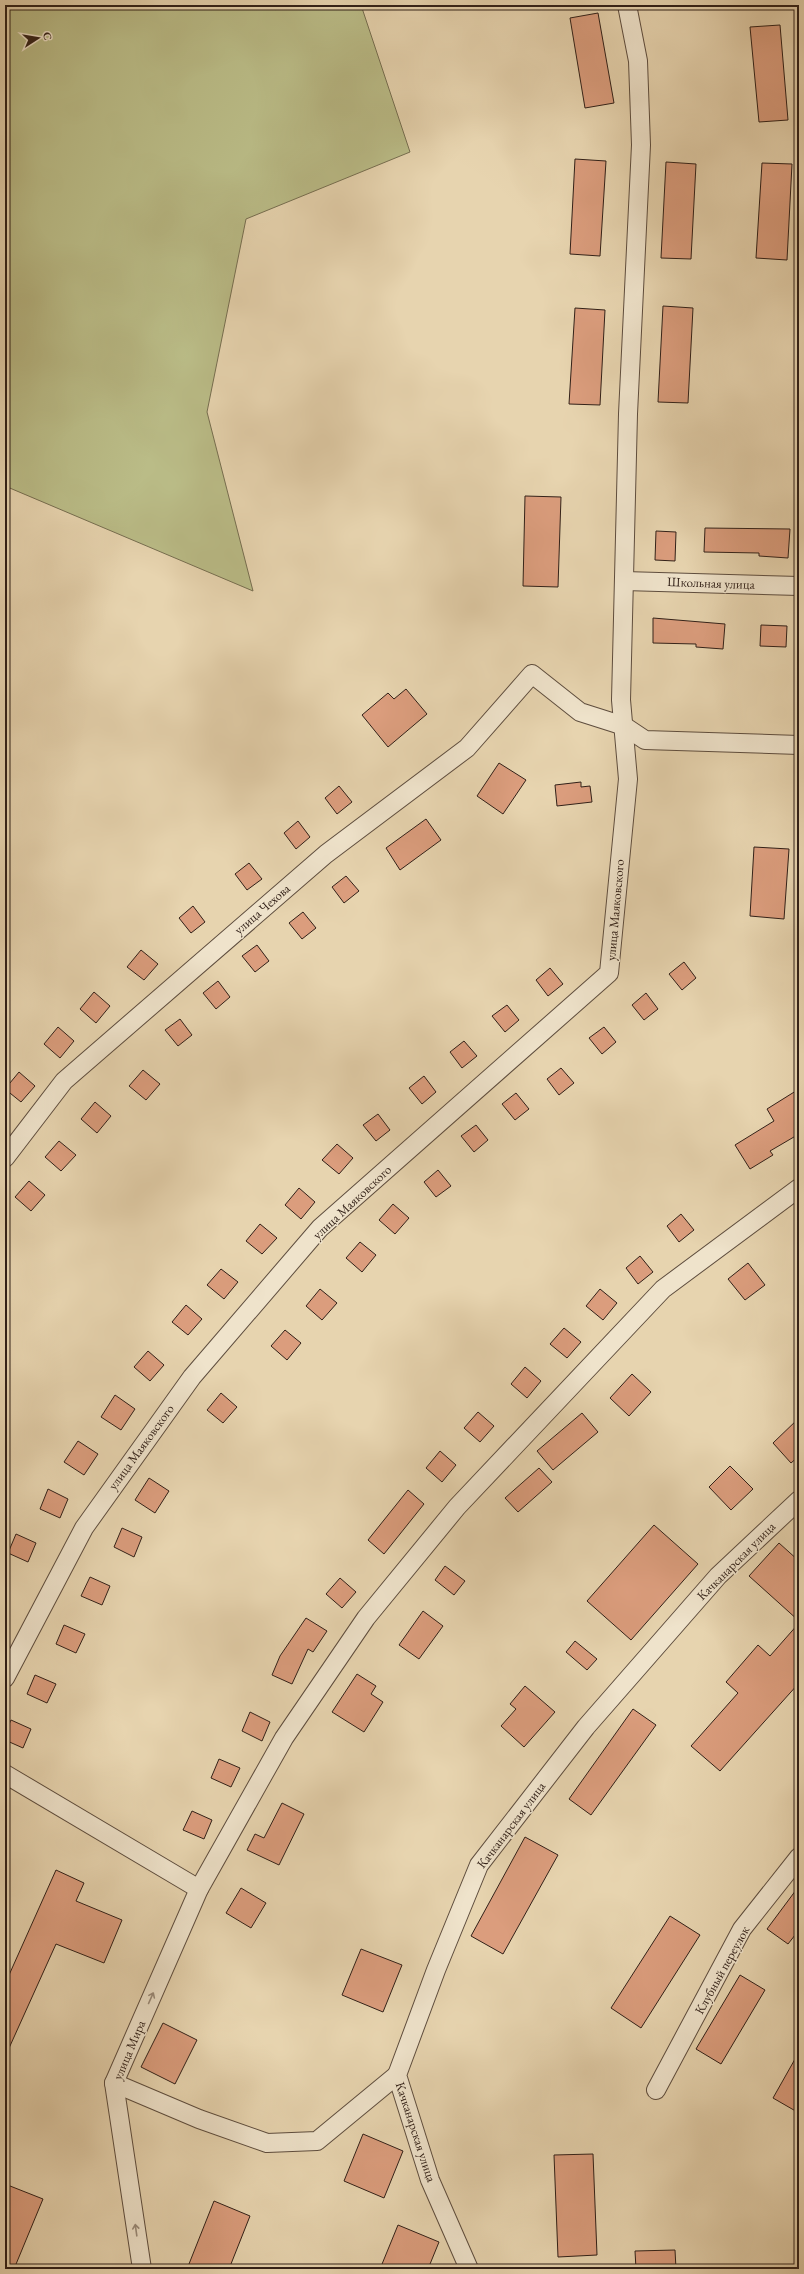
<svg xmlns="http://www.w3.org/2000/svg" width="804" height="2274" viewBox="0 0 804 2274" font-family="'EB Garamond',serif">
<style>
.green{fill:#babc87;stroke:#766e50}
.building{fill:#db9d7d;stroke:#312018}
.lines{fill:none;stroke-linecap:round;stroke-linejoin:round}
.minor-casing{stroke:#5e4d3e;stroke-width:20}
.minor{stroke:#efe3cb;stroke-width:18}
.oneway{stroke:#9a8b7a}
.labels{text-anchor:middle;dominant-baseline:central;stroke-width:3;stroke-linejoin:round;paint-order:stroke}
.street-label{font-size:13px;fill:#312018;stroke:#efe3cb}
</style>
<rect width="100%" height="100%" fill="#e7d4af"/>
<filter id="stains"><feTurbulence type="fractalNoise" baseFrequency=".005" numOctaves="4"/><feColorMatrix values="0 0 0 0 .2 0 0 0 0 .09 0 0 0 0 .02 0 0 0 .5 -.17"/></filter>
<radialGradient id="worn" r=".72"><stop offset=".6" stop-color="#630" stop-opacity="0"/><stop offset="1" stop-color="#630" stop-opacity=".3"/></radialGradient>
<polygon class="green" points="5,5 270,5 275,10 281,5 361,5 410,152 246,219 207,412 253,591 5,486"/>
<g class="building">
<polygon points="598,13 614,103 585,108 570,18"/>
<polygon points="780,25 788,120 759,122 750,27"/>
<polygon points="575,159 606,161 600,256 570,254"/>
<polygon points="666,162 696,164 691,259 661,258"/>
<polygon points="762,163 792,164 787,260 756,258"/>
<polygon points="663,306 693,308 688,403 658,402"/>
<polygon points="575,308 605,310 600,405 569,404"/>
<polygon points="525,496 561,497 558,587 523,586"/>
<polygon points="705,528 790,529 788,558 759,556 759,553 704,552"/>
<polygon points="656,531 676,532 675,561 655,560"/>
<polygon points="653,618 725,624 723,649 696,647 696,644 653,643"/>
<polygon points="761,625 787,626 786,647 760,646"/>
<polygon points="406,689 427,714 388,747 362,715 388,693 394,699"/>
<polygon points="499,763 526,780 503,814 477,796"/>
<polygon points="581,782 581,787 590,786 592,802 557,806 555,785"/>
<polygon points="339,786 352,802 337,814 325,798"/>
<polygon points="426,819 441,840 400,870 386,848"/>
<polygon points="298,821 310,837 296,849 284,833"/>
<polygon points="754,847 789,849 784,919 750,916"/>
<polygon points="249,863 262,879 247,890 235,874"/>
<polygon points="346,876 359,891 344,903 332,887"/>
<polygon points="193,906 205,922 191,933 179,918"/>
<polygon points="303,912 316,928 302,939 289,923"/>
<polygon points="257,945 269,961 255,972 242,956"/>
<polygon points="141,950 158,964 144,980 127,967"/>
<polygon points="684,962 696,978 682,990 669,974"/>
<polygon points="550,968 563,984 548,996 536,980"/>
<polygon points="218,981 230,997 216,1009 203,993"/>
<polygon points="94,992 110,1006 96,1023 80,1009"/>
<polygon points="646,993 658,1009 644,1020 632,1005"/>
<polygon points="507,1005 519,1020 505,1032 492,1016"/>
<polygon points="180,1019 192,1035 178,1046 165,1030"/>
<polygon points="58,1027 74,1041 60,1058 44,1044"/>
<polygon points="604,1027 616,1042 602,1054 589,1038"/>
<polygon points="464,1041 477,1056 462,1068 450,1052"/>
<polygon points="561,1068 574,1083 559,1095 547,1079"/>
<polygon points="143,1070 160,1084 146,1100 129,1086"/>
<polygon points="19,1072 35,1086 21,1102 5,1089"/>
<polygon points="424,1076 436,1092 422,1104 409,1088"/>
<polygon points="799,1089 799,1134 770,1151 773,1155 750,1169 735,1145 774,1121 767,1109"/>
<polygon points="516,1093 529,1109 515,1120 502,1104"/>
<polygon points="95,1102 111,1116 97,1133 81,1119"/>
<polygon points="378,1114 390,1130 376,1141 363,1125"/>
<polygon points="476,1125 488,1140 474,1152 461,1136"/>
<polygon points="59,1141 76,1155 61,1171 45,1157"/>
<polygon points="337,1144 353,1158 339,1174 322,1160"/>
<polygon points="438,1170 451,1186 436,1197 424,1182"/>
<polygon points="29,1181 45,1195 31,1211 15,1197"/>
<polygon points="299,1188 315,1202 301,1219 285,1205"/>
<polygon points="393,1204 409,1218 395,1234 379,1220"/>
<polygon points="681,1214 694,1230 679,1242 667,1226"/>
<polygon points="260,1224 277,1238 262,1254 246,1241"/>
<polygon points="360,1242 376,1255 362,1272 346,1258"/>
<polygon points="640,1256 653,1272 638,1284 626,1268"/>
<polygon points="748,1263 765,1285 745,1300 728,1279"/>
<polygon points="221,1269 238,1282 224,1299 207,1285"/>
<polygon points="320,1289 337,1303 322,1320 306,1306"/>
<polygon points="600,1289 617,1303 603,1320 586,1306"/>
<polygon points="186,1305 202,1319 188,1335 172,1322"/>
<polygon points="564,1328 581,1342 567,1358 550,1344"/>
<polygon points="285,1330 301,1343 287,1360 271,1346"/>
<polygon points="148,1351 164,1365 150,1381 134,1367"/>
<polygon points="525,1367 541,1381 527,1398 511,1384"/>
<polygon points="632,1374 651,1392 629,1416 610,1398"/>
<polygon points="221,1393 237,1407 223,1423 207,1410"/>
<polygon points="115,1395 135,1409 121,1430 101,1417"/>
<polygon points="478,1412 494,1426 480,1442 464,1428"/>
<polygon points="582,1413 598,1432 553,1470 537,1451"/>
<polygon points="799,1418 799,1456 791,1463 773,1443"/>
<polygon points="78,1441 98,1454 84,1475 64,1462"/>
<polygon points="440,1451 456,1465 442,1482 426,1468"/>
<polygon points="730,1466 753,1489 731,1510 709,1487"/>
<polygon points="539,1468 552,1482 518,1512 505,1498"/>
<polygon points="149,1478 169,1491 155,1513 135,1500"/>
<polygon points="48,1489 68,1499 60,1518 40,1509"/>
<polygon points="408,1490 424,1504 384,1554 368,1540"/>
<polygon points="654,1525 698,1564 631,1640 587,1601"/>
<polygon points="122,1528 142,1537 134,1557 114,1547"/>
<polygon points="16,1534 36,1543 28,1562 8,1553"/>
<polygon points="779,1543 799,1561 799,1621 749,1576"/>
<polygon points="445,1566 465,1581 454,1595 435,1580"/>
<polygon points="90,1577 110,1586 102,1605 81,1596"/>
<polygon points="340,1578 356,1592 342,1608 326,1594"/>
<polygon points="423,1611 443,1626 419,1659 399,1645"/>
<polygon points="306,1618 327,1631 313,1652 308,1649 292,1684 272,1675 280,1656"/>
<polygon points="799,1623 799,1683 720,1771 691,1746 738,1693 726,1682 758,1645 770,1656"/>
<polygon points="64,1625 85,1634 76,1653 56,1644"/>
<polygon points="575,1641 597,1659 587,1670 566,1652"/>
<polygon points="357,1674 376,1686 371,1694 383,1702 364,1732 332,1712"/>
<polygon points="35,1675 56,1684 47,1703 27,1694"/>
<polygon points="525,1686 555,1712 524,1747 501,1726 516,1709 510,1704"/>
<polygon points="633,1709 656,1725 591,1815 569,1799"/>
<polygon points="250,1712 270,1722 262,1741 242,1731"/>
<polygon points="11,1720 31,1729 23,1748 5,1740 5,1733"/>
<polygon points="219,1759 240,1768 231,1787 211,1778"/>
<polygon points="282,1803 304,1814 279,1865 247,1850 255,1834 264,1838"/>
<polygon points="192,1811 212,1820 204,1839 183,1830"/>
<polygon points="525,1837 558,1855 503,1954 471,1936"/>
<polygon points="56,1870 84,1883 76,1901 122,1920 104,1963 56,1944 5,2057 5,1984"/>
<polygon points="799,1886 799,1930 788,1944 767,1929"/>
<polygon points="241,1888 266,1903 251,1928 226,1913"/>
<polygon points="670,1916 700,1935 641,2028 611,2008"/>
<polygon points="361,1949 402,1965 383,2012 342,1995"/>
<polygon points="740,1975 765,1990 721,2064 696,2049"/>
<polygon points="163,2023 197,2040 175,2084 141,2067"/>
<polygon points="799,2052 799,2113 773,2098"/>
<polygon points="363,2134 403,2151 384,2198 344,2181"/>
<polygon points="593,2154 597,2255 558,2257 554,2155"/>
<polygon points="5,2184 43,2199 14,2269 5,2269"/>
<polygon points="214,2201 250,2216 229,2269 187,2269"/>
<polygon points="398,2225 439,2242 428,2269 380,2269"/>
<polygon points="675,2250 676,2269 636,2269 635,2251"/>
</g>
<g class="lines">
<g class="minor-casing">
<g id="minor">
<polyline points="624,581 799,586"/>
<polyline points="5,1158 64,1081 326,854 467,748 532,674 580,712 624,726 645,740 799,745"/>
<polyline points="5,1678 84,1528 192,1377 320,1228 609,973 628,779 621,700 628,414 641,145 638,61 627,5"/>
<polyline points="5,1774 199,1889"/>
<polyline points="114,2083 199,2119 267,2143 317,2141 397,2075"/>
<polyline points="656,2090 742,1929 799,1857"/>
<polyline points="142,2269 114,2083 199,1889 284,1738 366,1618 457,1507 663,1289 799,1188"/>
<polyline points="469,2269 430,2180 397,2075 436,1970 479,1865 586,1727 718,1576 799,1500"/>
</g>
</g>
<use href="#minor" class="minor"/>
</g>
<defs><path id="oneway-shaft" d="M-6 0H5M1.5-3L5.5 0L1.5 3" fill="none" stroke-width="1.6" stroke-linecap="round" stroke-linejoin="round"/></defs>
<g class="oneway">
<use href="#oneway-shaft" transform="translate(151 1998) rotate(-66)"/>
<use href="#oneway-shaft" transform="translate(136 2230) rotate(-98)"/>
</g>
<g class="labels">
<g class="street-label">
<text transform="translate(711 583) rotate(2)">Школьная улица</text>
<text transform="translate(262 909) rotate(-41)">улица Чехова</text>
<text transform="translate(615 910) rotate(-85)">улица Маяковского</text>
<text transform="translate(352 1202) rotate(-43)">улица Маяковского</text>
<text transform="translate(141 1447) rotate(-54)">улица Маяковского</text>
<text transform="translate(736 1561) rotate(-45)">Качканарская улица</text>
<text transform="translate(511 1825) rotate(-53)">Качканарская улица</text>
<text transform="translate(722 1970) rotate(-61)">Клубный переулок</text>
<text transform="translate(129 2050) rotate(-67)">улица Мира</text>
<text transform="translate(416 2132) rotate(72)">Качканарская улица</text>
</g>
</g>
<rect width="804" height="2274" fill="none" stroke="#e7d4af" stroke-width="20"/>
<rect x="6" y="6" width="792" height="2262" fill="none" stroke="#312018" stroke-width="2"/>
<rect x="10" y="10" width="784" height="2254" fill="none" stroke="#312018"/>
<g transform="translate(38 38) rotate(78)" stroke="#efe3cb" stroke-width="3" paint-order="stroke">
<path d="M0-3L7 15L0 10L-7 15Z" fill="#312018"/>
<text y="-6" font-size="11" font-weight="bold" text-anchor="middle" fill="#312018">С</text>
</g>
<rect width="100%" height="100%" filter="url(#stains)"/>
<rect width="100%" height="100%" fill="url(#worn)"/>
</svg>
